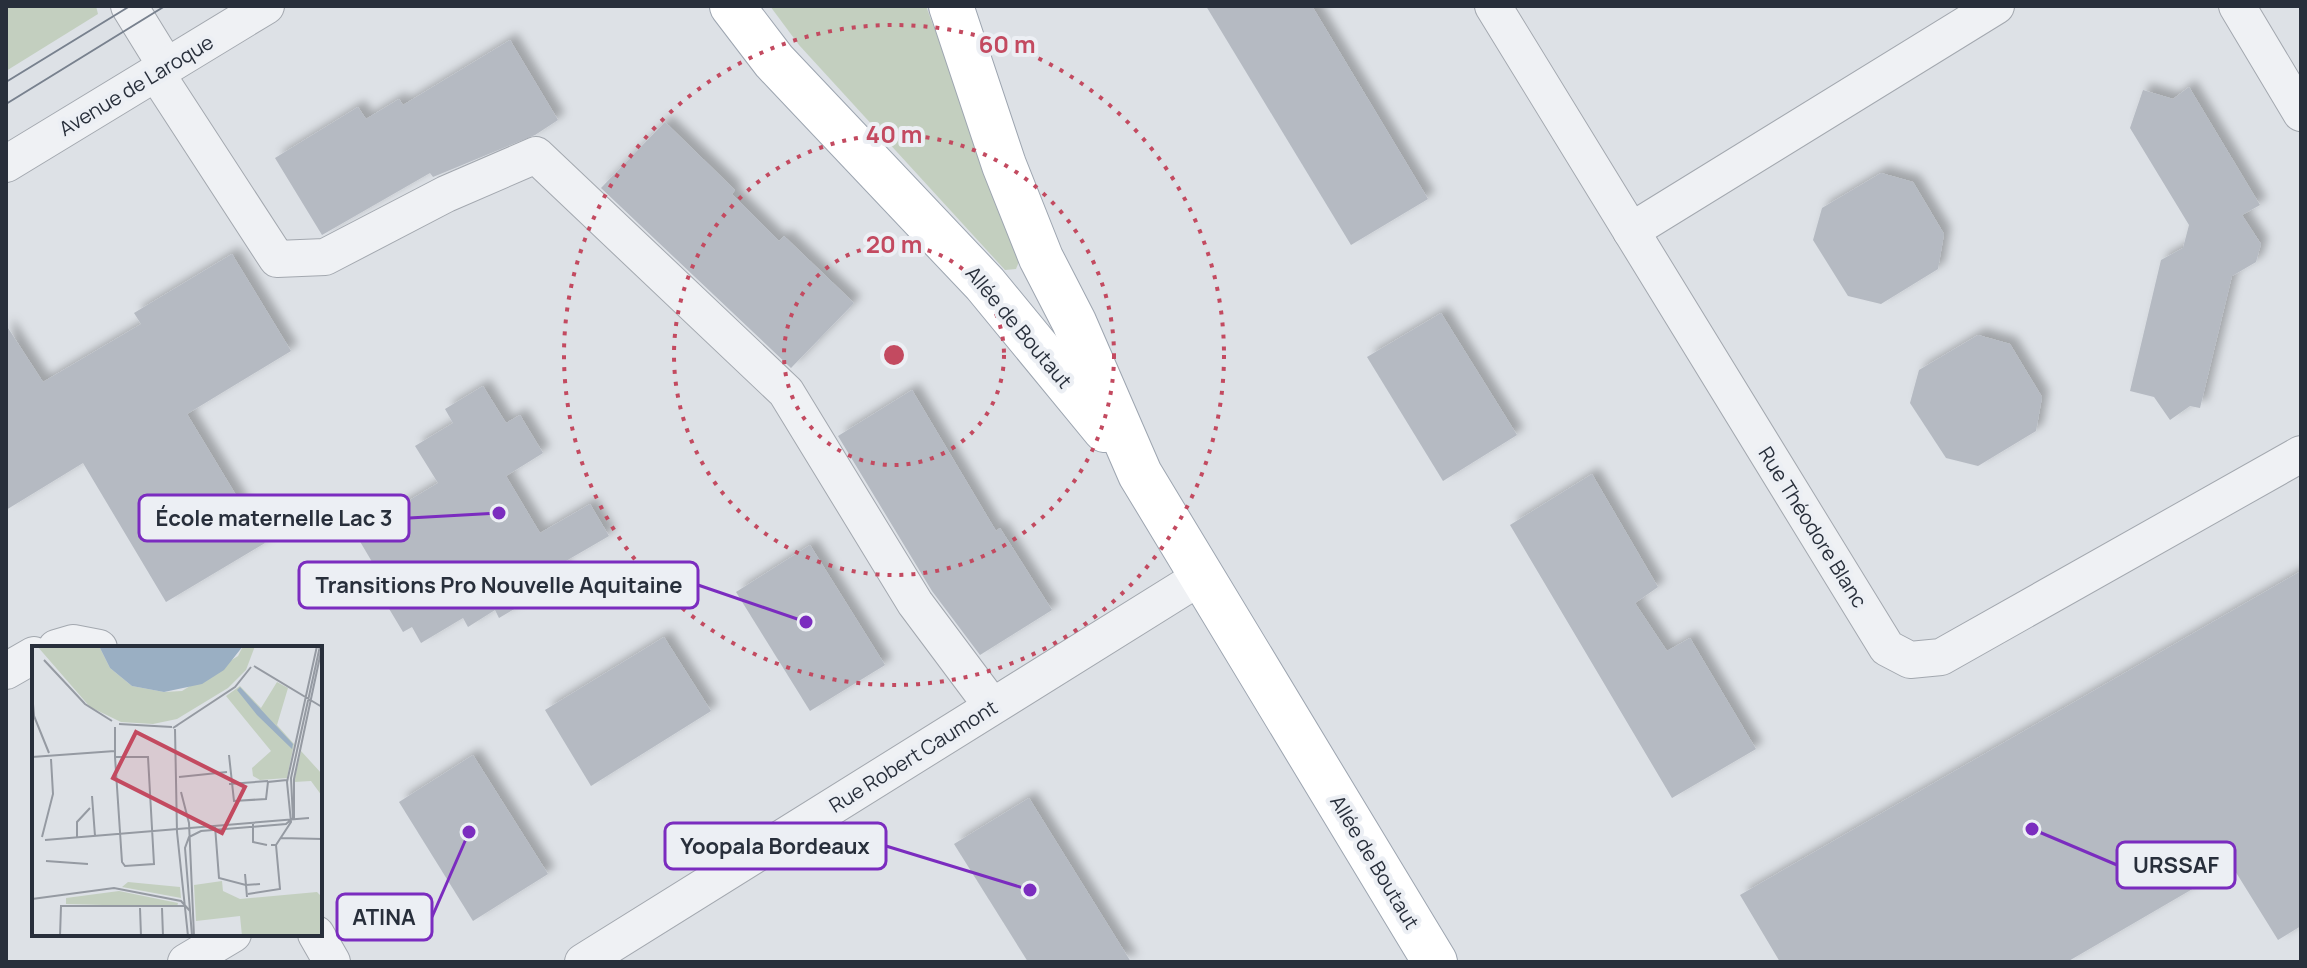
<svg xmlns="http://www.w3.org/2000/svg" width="2307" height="968" viewBox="0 0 2307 968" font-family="Manrope,sans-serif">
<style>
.green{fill:#c3cfbf}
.building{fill:#b5bac2;filter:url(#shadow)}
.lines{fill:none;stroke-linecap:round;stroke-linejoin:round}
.minor-casing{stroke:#a3a8af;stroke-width:38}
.major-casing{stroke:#9da5b0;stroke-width:46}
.minor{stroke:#eff1f4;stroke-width:36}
.major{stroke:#fff;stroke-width:44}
.tram{stroke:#78818e;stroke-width:2}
.ring{fill:none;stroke:#c34a60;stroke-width:4;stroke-dasharray:4 8}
.labels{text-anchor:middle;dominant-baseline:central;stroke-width:8;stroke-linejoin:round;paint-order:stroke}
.street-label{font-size:20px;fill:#282f3b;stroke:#eceff4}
.inset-road{fill:none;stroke:#959aa2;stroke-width:2}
.view{fill:#c34a60;fill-opacity:0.15;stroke:#c34a60;stroke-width:4}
.inset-edge{fill:none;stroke:#282f3b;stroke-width:4}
.centre{fill:#c34a60;stroke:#eceff4;stroke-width:4}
.ring-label{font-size:24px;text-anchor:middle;font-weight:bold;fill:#c34a60;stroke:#eceff4;stroke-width:8;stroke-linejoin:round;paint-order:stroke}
.leader{fill:none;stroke:#7b2cbf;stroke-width:3}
.callout-dot{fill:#7b2cbf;stroke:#eceff4;stroke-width:3}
.callout{fill:#eceff4;stroke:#7b2cbf;stroke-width:3}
.callout-label{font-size:22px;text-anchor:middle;font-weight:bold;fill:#282f3b}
</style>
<defs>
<filter id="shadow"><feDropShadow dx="7" dy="-7" stdDeviation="4" flood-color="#0004"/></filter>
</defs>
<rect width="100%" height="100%" fill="#dde1e6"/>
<g class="green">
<polygon points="6,6 96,6 98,14 6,71"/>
<polygon points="770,6 926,6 1020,259 1016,269 1005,270 799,45"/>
</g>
<g class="building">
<polygon points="1206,6 1312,6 1428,199 1351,245"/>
<polygon points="510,40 558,120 535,135 433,177 430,173 322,235 275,158 358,107 366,119 399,99 403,105"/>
<polygon points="2189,87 2260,205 2242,215 2261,244 2256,262 2232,276 2200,408 2190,406 2170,420 2154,397 2130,391 2161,260 2183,248 2189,225 2130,128 2143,90 2173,99"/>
<polygon points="665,122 735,190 732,194 779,241 784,236 854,303 791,368 601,188"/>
<polygon points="1881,173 1913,182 1944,234 1938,269 1881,304 1848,296 1813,240 1822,208"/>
<polygon points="232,254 291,351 187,414 265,543 166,602 83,463 6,510 6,325 43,382 141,324 134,313"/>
<polygon points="1441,313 1517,435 1443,481 1367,357"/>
<polygon points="1978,335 2010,344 2042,397 2036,431 1978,466 1946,458 1910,403 1919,370"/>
<polygon points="483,386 506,423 520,415 543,453 506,476 540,533 590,504 609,536 559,565 567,578 499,618 495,610 468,627 463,618 421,643 412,627 403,632 370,577 378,572 355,533 438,483 415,446 453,423 445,409"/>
<polygon points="912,390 996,531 1000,528 1052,610 980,655 932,591 838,436"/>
<polygon points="1592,474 1658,587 1635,603 1667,651 1690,638 1756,749 1672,798 1510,525"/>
<polygon points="810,545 885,665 810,711 736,592"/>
<polygon points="2301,571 2301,926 2278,940 2232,866 2067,962 1780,962 1740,895"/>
<polygon points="664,637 711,711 591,786 545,710"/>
<polygon points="473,755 548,874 473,921 399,802"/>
<polygon points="1029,798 1131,962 1028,962 954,844"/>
</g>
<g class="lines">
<g class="minor-casing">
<g id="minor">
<polyline points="129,6 166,66"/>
<polyline points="1493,6 1887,648 1910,660 1941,657 2301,454"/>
<polyline points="2237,6 2301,113"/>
<polyline points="156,73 277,259 325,257 446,194 536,155 786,392 915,603 992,706"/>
<polyline points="6,164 266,6"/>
<polyline points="1631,231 1996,6"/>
<polyline points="56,648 73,643 99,648"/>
<polyline points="6,671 34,655"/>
<polyline points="316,934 332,962"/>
<polyline points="186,962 233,934"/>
<polyline points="583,962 1202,576"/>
</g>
</g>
<g class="major-casing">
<g id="major">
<polyline points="732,6 774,61 985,284 1105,430"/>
<polyline points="951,6 1004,165 1041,258 1074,322 1140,474 1435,962"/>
</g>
</g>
<use href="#minor" class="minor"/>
<use href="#major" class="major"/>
<g class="tram">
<polyline points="6,82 130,6"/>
<polyline points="6,104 165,6"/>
</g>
</g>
<g class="ring">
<circle cx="894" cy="355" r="110"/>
<circle cx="894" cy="355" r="220"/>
<circle cx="894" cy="355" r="330"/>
</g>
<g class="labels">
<g class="street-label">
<text transform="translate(136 85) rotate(-31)">Avenue de Laroque</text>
<text transform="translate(1019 327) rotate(50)">Allée de Boutaut</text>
<text transform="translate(1813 527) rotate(58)">Rue Théodore Blanc</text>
<text transform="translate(913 756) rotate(-32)">Rue Robert Caumont</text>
<text transform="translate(1375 862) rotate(59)">Allée de Boutaut</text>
</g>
</g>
<g transform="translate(32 646)">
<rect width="290" height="290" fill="#dde1e6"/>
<path d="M5,0H67L78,22L100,40L132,46L150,45L206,10L211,0H223L214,24L196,42L145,73L121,78L89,76L58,61ZM245,36L256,42L245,79L262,98L255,132L228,134L221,130L220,122L239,105L194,50L208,40L229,62ZM269,105L290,128V150L279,135L262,136ZM190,235L191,245L208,253L285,246L290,251V290H210L208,270L164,275L162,239ZM96,236L148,241L149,252L90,241ZM87,245L146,257L145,261L34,258V252Z" fill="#c3cfbf"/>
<path d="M67,0H211L192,24L170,38L132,46L100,40L78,22ZM208,41L261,98L260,103L225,69L205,44Z" fill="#9aafc3"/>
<path class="inset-road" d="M12,14L53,58L80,75M222,20L290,61M0,46L2,70L17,107M87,78L140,81M146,79L141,82L203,41L219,21M83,81V111L90,216L93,220L122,218L116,111H83M143,83L145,186L156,290M197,109L202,155L234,153L236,136L255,134M0,111L83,105M147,131L195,126M197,138L236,135M149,146L157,177L162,290M60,150L63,190M262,174V133L290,1M221,178V196L235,199M183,180L187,232L214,239L215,251M10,191L21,148L19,113M45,191V176L58,162M249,192L290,193M13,194L277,172M239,199H244L259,176L255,136L285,0M14,215L56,218M213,228L214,239L228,238M216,248L248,243L244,199M0,253L82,242L149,255L158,265M108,262L109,290M130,262L131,290M28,290L29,260H154M160,290L153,202L157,191L169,185L254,178L261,172L259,132L288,0"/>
<path class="view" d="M104,86L213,141L190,187L81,132Z"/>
<rect width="290" height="290" class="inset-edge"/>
</g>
<circle cx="894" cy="355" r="12" class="centre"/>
<g class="ring-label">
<text x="1007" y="53">60 m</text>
<text x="894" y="143">40 m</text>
<text x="894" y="253">20 m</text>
</g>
<path class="leader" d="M499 513L409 518M806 622L698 585M1030 890L886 846M2032 829L2117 865M469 832L432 917"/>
<g class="callout-dot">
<circle cx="499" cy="513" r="8"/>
<circle cx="806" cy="622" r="8"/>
<circle cx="1030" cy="890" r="8"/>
<circle cx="2032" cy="829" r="8"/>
<circle cx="469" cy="832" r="8"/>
</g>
<g class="callout">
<rect x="139" y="495" width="270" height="46" rx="8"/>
<rect x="299" y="562" width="399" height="46" rx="8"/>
<rect x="665" y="823" width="221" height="46" rx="8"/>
<rect x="2117" y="842" width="118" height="46" rx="8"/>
<rect x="337" y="894" width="95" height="46" rx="8"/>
</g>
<g class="callout-label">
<text x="274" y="526">École maternelle Lac 3</text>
<text x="499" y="593">Transitions Pro Nouvelle Aquitaine</text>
<text x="775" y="854">Yoopala Bordeaux</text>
<text x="2176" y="873">URSSAF</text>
<text x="384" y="925">ATINA</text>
</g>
<rect width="2307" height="968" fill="none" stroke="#282f3b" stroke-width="16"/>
</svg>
